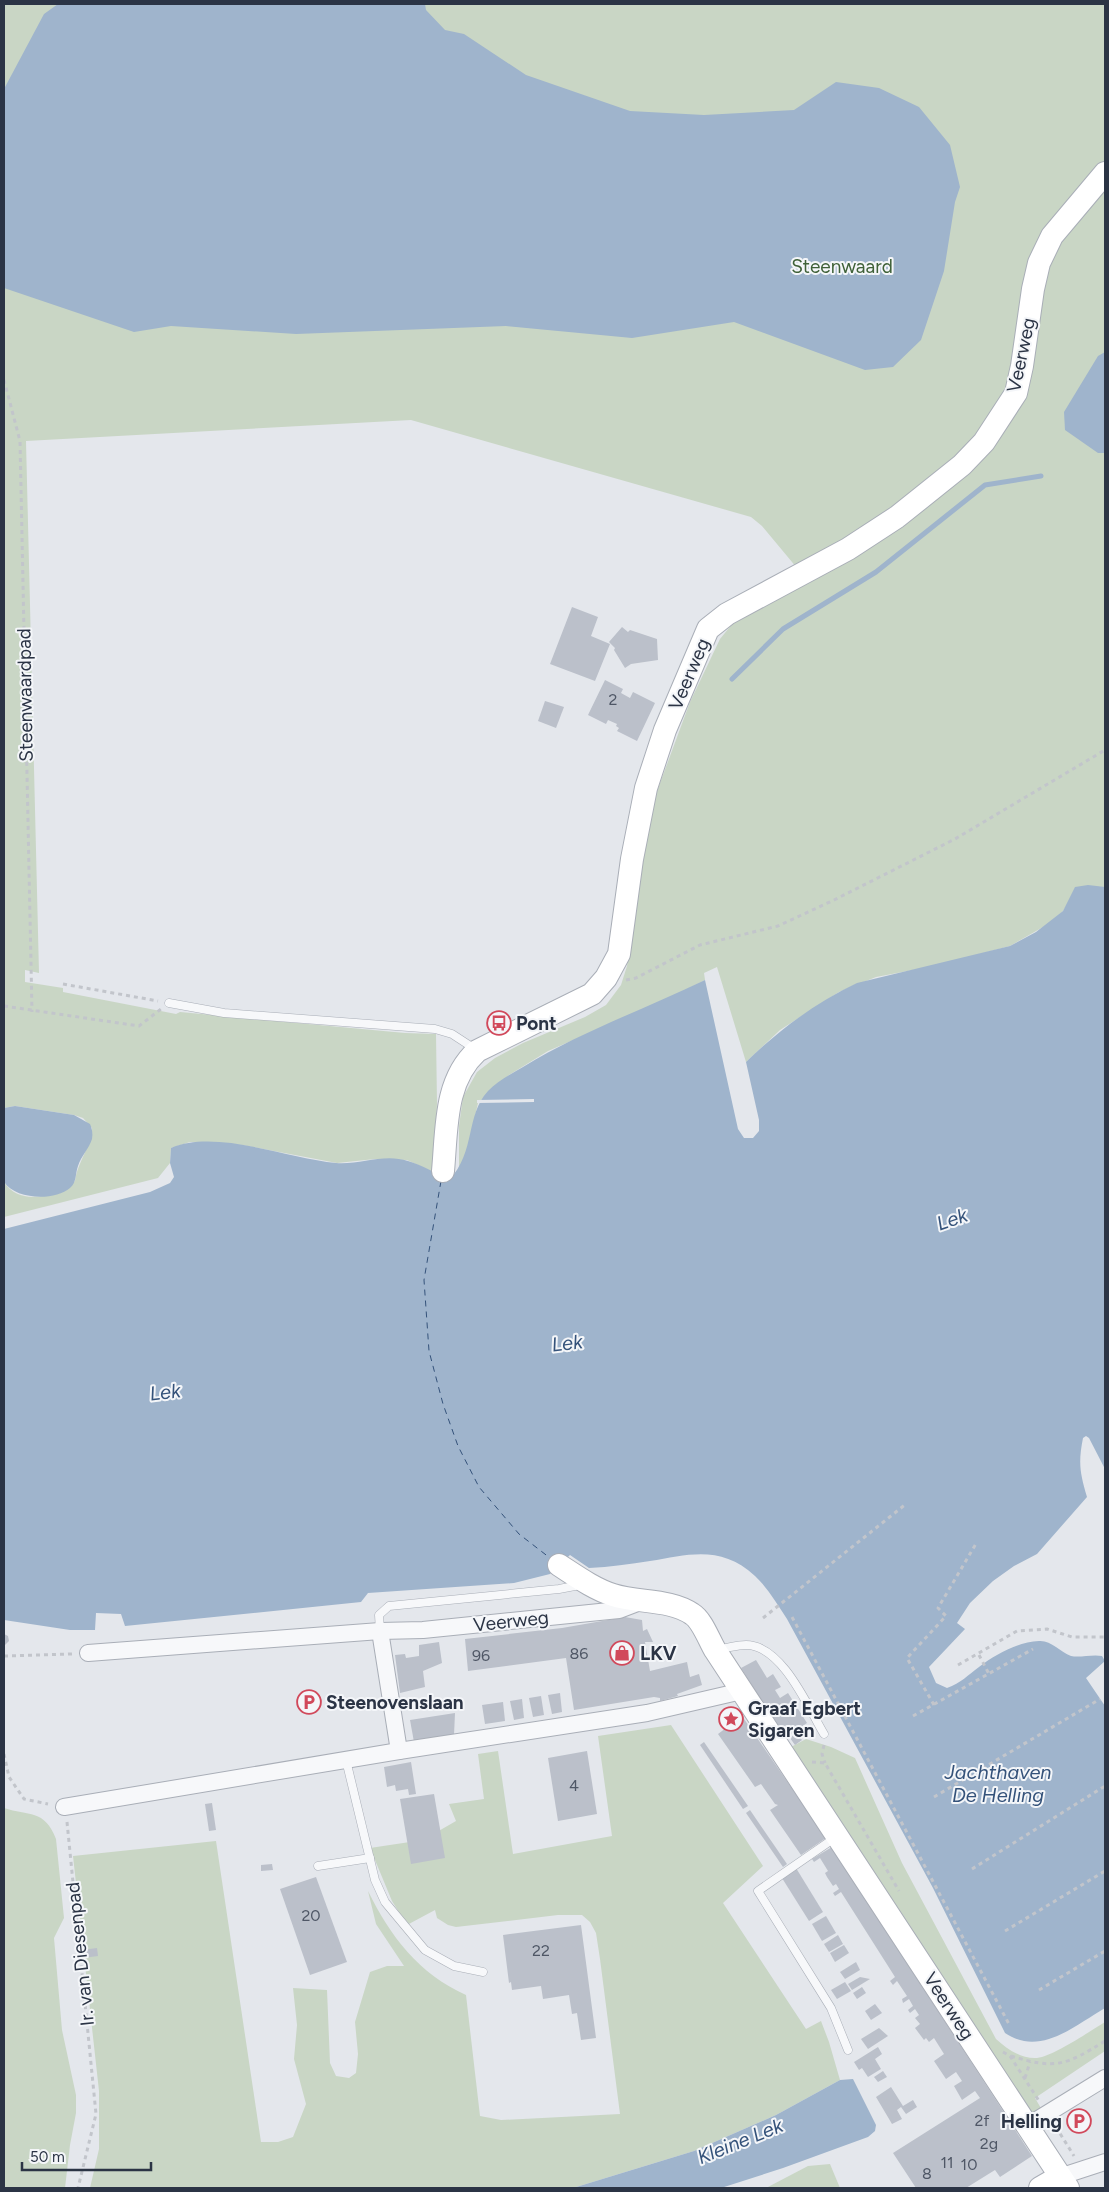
<svg xmlns="http://www.w3.org/2000/svg" width="1109" height="2192" viewBox="0 0 1109 2192" font-family="Figtree,sans-serif">
<style>
.green{fill:#c9d6c5}
.water{fill:#9fb4cc}
.pier{fill:#e4e7ec}
.lines{fill:none;stroke-linecap:round;stroke-linejoin:round}
.stream{stroke:#9fb4cc;stroke-width:5}
.ferry{stroke:#34527a;stroke-width:1;stroke-dasharray:6 5;stroke-linecap:butt}
.building{fill:#bbc0ca}
.lane-casing{stroke:#a9aeb7;stroke-width:9}
.street-casing{stroke:#a9aeb7;stroke-width:18}
.secondary-casing{stroke:#a9aeb7;stroke-width:24}
.path{stroke:#c2c5cb;stroke-width:3;stroke-dasharray:4 4;stroke-linecap:butt}
.lane{stroke:#f7f8fa;stroke-width:8}
.street{stroke:#f7f8fa;stroke-width:16}
.secondary{stroke:#fff;stroke-width:22}
.labels{text-anchor:middle;dominant-baseline:central;stroke-width:4;stroke-linejoin:round;paint-order:stroke}
.number-label{font-size:16px;fill:#4f5766}
.park-label{font-size:19px;fill:#3f6138;stroke:#f4f6f9}
.street-label{font-size:19px;fill:#2b3445;stroke:#f4f6f9}
.poi-label{font-size:19px;font-weight:bold;fill:#2b3445;stroke:#f4f6f9;text-anchor:start}
.water-label{font-size:20px;font-style:italic;fill:#34527a;stroke:#f4f6f9}
</style>
<rect width="100%" height="100%" fill="#e4e7ec"/>
<g class="green">
<path d="M4,4H1105V887L1070,900L1063,911L1050,923L1010,946L934,966L876,977L839,992L780,1030L746,1062L717,967L704,973L705,980L668,999L548,1051L509,1075L478,1103L467,1153L459,1168V1126L463,1097L477,1072L495,1058L523,1043L585,1017L606,1005L621,985L627,966L642,864L656,794L690,702L720,639L733,623L797,568L762,526L751,517L411,420L26,441L39,973L25,970V982L63,988V992L176,1014L180,1012L405,1033L436,1034L437,1104L433,1172L407,1160L375,1159L337,1163L242,1145L206,1142H190L171,1148L170,1163L158,1178L4,1217V1182C20,1207 56,1196 75,1181C78,1161 91,1147 92,1128L83,1118L74,1115L15,1106L4,1108Z"/>
<path d="M671,1725L763,1866L723,1903L806,2029L821,2021L829,2042L840,2080L776,2115L694,2151L573,2188H90L99,2149V2091L73,1856L216,1841L261,2142H278L293,2137L306,2104L294,2059L297,2025L293,1988L327,1990L330,2063L336,2076L349,2078L356,2073L358,2054L355,2022L370,1972L387,1966H404L376,1924L368,1891C390,1936 419,1974 466,1995L480,2116L501,2120L620,2114L600,1959L596,1933L590,1922L582,1915H558L456,1927L448,1925L437,1918L435,1910L407,1925L392,1901L370,1848L423,1840L456,1821L449,1804L484,1799L478,1754L498,1751L513,1854L612,1836L598,1736Z"/>
<path d="M806,1739L831,1747L855,1758L902,1863L996,2039C1007,2049 1021,2059 1037,2058C1054,2056 1090,2031 1105,2022V2051L1035,2098L1042,2110L1037,2114L1027,2112L791,1747Z"/>
<path d="M4,1808C28,1816 45,1809 56,1839L64,1918L54,1938L62,2030L76,2095V2113L70,2145L65,2188H4Z"/>
<polygon points="830,2164 840,2188 766,2188 808,2166"/>
</g>
<g class="water">
<polygon points="58,4 425,4 426,10 445,30 464,34 526,75 630,111 704,115 794,110 836,82 879,88 919,107 950,145 960,187 955,202 944,271 921,340 893,367 865,370 734,322 632,338 506,326 296,334 171,326 134,332 4,288 4,89 44,14"/>
<polygon points="1105,352 1105,453 1098,453 1065,430 1064,412 1098,356"/>
<path d="M1088,885L1105,887V1469L1089,1438L1086,1436L1083,1438C1078,1463 1080,1473 1087,1497L1037,1554L1014,1566L993,1581L970,1603L957,1623L965,1629L929,1667L936,1683L947,1688C961,1683 968,1675 979,1667C996,1654 1018,1642 1039,1641C1051,1640 1060,1652 1071,1656C1080,1658 1092,1654 1102,1656L1105,1661L1086,1678L1105,1706V2008C1074,2026 1040,2057 1005,2033L933,1888L787,1619C777,1604 768,1588 755,1576C722,1545 690,1554 650,1561C630,1564 610,1567 589,1568L570,1555L550,1574L514,1583L368,1593L361,1602L125,1626L121,1614L96,1613L95,1630H70L4,1620V1229L150,1192L170,1183L174,1177L170,1163L171,1148C216,1129 287,1158 336,1163C360,1165 384,1153 408,1161C422,1165 436,1173 449,1180C476,1152 465,1116 488,1091C497,1081 511,1074 523,1067C580,1032 645,1009 705,980L738,1129L744,1138H753L759,1131V1120L746,1062C779,1030 815,1003 857,983L1010,946L1036,932L1063,911L1075,887Z"/>
<path d="M15,1106L74,1115L90,1124C92,1128 93,1134 92,1139C89,1149 81,1156 78,1166C75,1174 77,1182 70,1188C55,1201 16,1200 4,1182V1108Z"/>
<polygon points="853,2079 876,2125 875,2131 868,2137 783,2168 721,2188 573,2188 694,2151 776,2115 840,2080"/>
</g>
<polygon class="pier" points="534,1099 534,1102 477,1103 477,1100"/>
<g class="lines">
<polyline class="stream" points="732,679 783,629 876,572 985,485 1041,476"/>
<polyline class="ferry" points="441,1181 424,1280 429,1351 443,1404 458,1446 479,1487 519,1534 550,1558"/>
</g>
<g class="building">
<polygon points="572,607 598,617 591,636 610,644 595,681 550,664"/>
<polygon points="622,627 628,632 630,630 657,639 658,660 631,664 625,668 614,650 615,648 609,642"/>
<polygon points="605,680 623,689 621,693 630,698 633,692 655,703 637,741 617,731 619,728 616,726 617,724 608,720 606,724 588,715"/>
<polygon points="545,701 564,707 556,728 538,721"/>
<polygon points="625,1617 642,1620 643,1631 647,1629 653,1642 645,1642 650,1671 687,1662 690,1677 699,1674 702,1685 677,1694 678,1696 660,1701 660,1698 654,1697 574,1710 566,1658 468,1671 465,1639 562,1628"/>
<polygon points="4,1634 8,1636 9,1641 4,1646"/>
<polygon points="439,1642 442,1663 423,1671 425,1687 400,1693 395,1655 405,1654 406,1658 419,1656 419,1645"/>
<polygon points="756,1660 767,1678 773,1674 781,1687 775,1690 780,1698 788,1693 807,1723 795,1731 802,1740 795,1745 790,1738 794,1735 793,1733 785,1738 741,1668"/>
<polygon points="560,1693 562,1712 552,1714 548,1695"/>
<polygon points="541,1696 544,1715 533,1717 529,1698"/>
<polygon points="522,1699 524,1718 514,1720 510,1701"/>
<polygon points="503,1702 505,1721 485,1724 482,1705"/>
<polygon points="455,1713 454,1735 414,1742 410,1720"/>
<polygon points="742,1716 826,1838 801,1855 770,1810 778,1805 775,1804 761,1784 763,1783 755,1787 718,1734"/>
<polygon points="704,1742 748,1806 743,1809 700,1745"/>
<polygon points="587,1751 597,1814 558,1821 548,1758"/>
<polygon points="411,1762 416,1794 409,1795 408,1789 396,1791 395,1785 387,1787 384,1767"/>
<polygon points="434,1794 445,1858 411,1864 400,1799"/>
<polygon points="212,1803 216,1830 209,1831 205,1804"/>
<polygon points="750,1810 787,1864 783,1867 746,1813"/>
<polygon points="832,1847 1032,2156 1000,2177 995,2170 966,2188 916,2188 893,2153 980,2098 975,2091 962,2100 954,2086 962,2081 956,2072 946,2079 934,2061 944,2054 934,2038 929,2042 926,2038 924,2040 915,2028 920,2024 915,2018 919,2015 915,2009 910,2013 908,2010 913,2006 909,1999 903,2003 902,1999 907,1996 897,1981 893,1985 890,1981 895,1977 841,1892 835,1896 833,1893 839,1889 836,1884 833,1886 827,1877 825,1873 828,1871 820,1858 814,1862 812,1859"/>
<polygon points="272,1864 273,1870 261,1871 261,1865"/>
<polygon points="796,1868 823,1912 809,1921 782,1878"/>
<polygon points="316,1877 347,1962 310,1975 280,1889"/>
<polygon points="826,1916 836,1933 822,1941 812,1924"/>
<polygon points="581,1925 596,2038 581,2040 577,2013 572,2014 569,1995 543,1999 541,1986 512,1990 511,1982 509,1983 503,1935"/>
<polygon points="838,1935 843,1944 829,1952 824,1944"/>
<polygon points="844,1945 849,1953 835,1962 830,1953"/>
<polygon points="97,1948 98,1956 83,1958 82,1950"/>
<polygon points="856,1962 860,1970 845,1979 840,1972"/>
<polygon points="860,1977 870,1979 852,1990 848,1984"/>
<polygon points="845,1982 851,1991 837,1999 831,1990"/>
<polygon points="862,1987 866,1993 857,1999 853,1993"/>
<polygon points="875,2004 882,2013 871,2020 865,2011"/>
<polygon points="879,2028 888,2036 868,2049 861,2039"/>
<polygon points="878,2047 882,2054 875,2059 881,2069 868,2077 862,2068 859,2070 854,2062"/>
<polygon points="883,2071 887,2077 878,2082 874,2077"/>
<polygon points="891,2087 903,2106 913,2100 917,2107 906,2114 901,2107 897,2110 902,2119 892,2124 876,2097"/>
</g>
<g class="lines">
<g class="lane-casing">
<g id="lane">
<polyline points="169,1003 224,1013 435,1029 452,1034 475,1049"/>
<polyline points="380,1631 379,1615 389,1606 559,1589 580,1585"/>
<path d="M719,1649C728,1648 737,1645 746,1645C782,1645 808,1707 824,1734"/>
<polyline points="346,1760 375,1880 385,1902 425,1950 454,1966 483,1972"/>
<polyline points="836,1837 758,1891 831,2008 848,2050"/>
<polyline points="318,1866 370,1858"/>
</g>
</g>
<g class="street-casing">
<g id="street">
<polyline points="380,1631 399,1751"/>
<polyline points="88,1653 380,1631 423,1630 619,1610 640,1602"/>
<polyline points="64,1807 399,1751 647,1713 742,1691"/>
<polyline points="1027,2126 1105,2078"/>
<polyline points="1059,2177 1105,2162"/>
</g>
</g>
<g class="secondary-casing">
<g id="secondary">
<path d="M443,1171C447,1129 444,1081 477,1051L592,994L606,978L619,954L632,859L646,788L665,730L708,629L727,614L848,549L897,517L962,465L984,442L1016,393L1022,366L1033,289L1039,263L1052,236L1105,173"/>
<path d="M559,1565C576,1576 594,1589 613,1595C638,1603 670,1599 692,1614C702,1620 709,1640 715,1650L1068,2188"/>
<polyline points="1040,2188 1059,2177"/>
</g>
</g>
<g class="path">
<polyline points="4,380 20,441 32,1012"/>
<polyline points="626,980 636,978 700,945 778,926 834,900 955,839 1105,750"/>
<polyline points="63,984 158,1001"/>
<polyline points="4,1006 139,1026 161,1009"/>
<polyline points="792,1617 1010,2026"/>
<polyline points="763,1618 906,1504"/>
<polyline points="979,1655 989,1674"/>
<polyline points="4,1656 72,1654"/>
<polyline points="958,1665 1017,1631 1047,1629 1072,1637 1105,1637"/>
<polyline points="934,1705 907,1658 946,1616 938,1608 977,1542"/>
<polyline points="913,1716 1033,1649"/>
<polyline points="824,1745 822,1754 825,1763"/>
<polyline points="4,1754 9,1777 24,1799 48,1804"/>
<polyline points="812,1762 825,1763 899,1891"/>
<polyline points="934,1797 1100,1699"/>
<polyline points="67,1822 96,2114 78,2188"/>
<polyline points="972,1869 1105,1786"/>
<polyline points="1005,1931 1105,1871"/>
<polyline points="1039,1990 1105,1951"/>
<polyline points="1003,2052 1010,2056 1039,2101"/>
<path d="M1011,2056C1056,2070 1066,2065 1105,2041"/>
<polyline points="1025,2078 1030,2062"/>
<polyline points="1056,2127 1074,2156"/>
</g>
<use href="#lane" class="lane"/>
<use href="#street" class="street"/>
<use href="#secondary" class="secondary"/>
</g>
<defs>
<g id="bus-ring" transform="scale(1.25)"><circle r="9.5" fill="#f4f6f9" stroke="#d1495b" stroke-width="1.5"/><path d="M-5-6H5V4H4V6H2V4H-2V6H-4V4H-5ZM-3.5-4V0h7V-4ZM-3.5 1.2v1.5H-2V1.2ZM2 1.2v1.5H3.5V1.2Z" fill="#d1495b"/></g>
<g id="shop-ring" transform="scale(1.25)"><circle r="9.5" fill="#f4f6f9" stroke="#d1495b" stroke-width="1.5"/><path d="M-5-2.5h2.3a2.7 3.5 0 0 1 5.4 0H5L5.5 6h-11ZM-1.5-2.5h3a1.5 2.3 0 0 0-3 0Z" fill="#d1495b"/></g>
<g id="parking-ring" transform="scale(1.25)"><circle r="9.5" fill="#f4f6f9" stroke="#d1495b" stroke-width="1.5"/><path d="M-3.5-5.5H1a3.5 3.5 0 0 1 0 7H-1V5.5H-3.5ZM-1-3.4V-.6H.8a1.4 1.4 0 0 0 0-2.8Z" fill="#d1495b"/></g>
<g id="sight-ring" transform="scale(1.25)"><circle r="9.5" fill="#f4f6f9" stroke="#d1495b" stroke-width="1.5"/><path d="M0-6L1.8-2.2L6-1.7L2.9 1.2L3.7 5.4L0 3.3L-3.7 5.4L-2.9 1.2L-6-1.7L-1.8-2.2Z" fill="#d1495b"/></g>
</defs>
<g fill-rule="evenodd">
<use href="#bus-ring" x="499" y="1023"/>
<use href="#shop-ring" x="622" y="1653"/>
<use href="#parking-ring" x="309" y="1702"/>
<use href="#sight-ring" x="731" y="1719"/>
<use href="#parking-ring" x="1079" y="2121"/>
</g>
<g class="labels">
<g class="number-label">
<text x="613" y="699">2</text>
<text x="579" y="1653">86</text>
<text x="481" y="1655">96</text>
<text x="574" y="1785">4</text>
<text x="311" y="1915">20</text>
<text x="541" y="1950">22</text>
<text x="982" y="2120">2f</text>
<text x="989" y="2143">2g</text>
<text x="947" y="2162">11</text>
<text x="969" y="2164">10</text>
<text x="927" y="2173">8</text>
</g>
<g class="park-label">
<text x="842" y="266">Steenwaard</text>
</g>
<g class="street-label">
<text transform="translate(1021 355) rotate(-78)">Veerweg</text>
<text transform="translate(689 674) rotate(-67)">Veerweg</text>
<text transform="translate(25 695) rotate(-91)">Steenwaardpad</text>
<text transform="translate(511 1621) rotate(-6)">Veerweg</text>
<text transform="translate(80 1954) rotate(-96)">Ir. van Diesenpad</text>
<text transform="translate(949 2006) rotate(57)">Veerweg</text>
</g>
<g class="poi-label">
<text x="516" y="1023">Pont</text>
<text x="640" y="1653">LKV</text>
<text x="326" y="1702">Steenovenslaan</text>
<text x="748" y="1708">Graaf Egbert<tspan x="748" dy="22">Sigaren</tspan></text>
<text x="1062" y="2121" text-anchor="end">Helling</text>
</g>
<g class="water-label">
<text transform="translate(952 1219) rotate(-19)">Lek</text>
<text transform="translate(567 1343) rotate(-7)">Lek</text>
<text transform="translate(165 1392) rotate(-7)">Lek</text>
<text x="998" y="1772">Jachthaven<tspan x="998" dy="23">De Helling</tspan></text>
<text transform="translate(740 2141) rotate(-22)">Kleine Lek</text>
</g>
</g>
<rect width="1109" height="2192" fill="none" stroke="#2b3445" stroke-width="10"/>
<path d="M22 2162v8h129v-8" fill="none" stroke="#2b3445" stroke-width="2.5"/>
<text x="30" y="2162" font-size="15" fill="#2b3445" stroke="#f4f6f9" stroke-width="4" paint-order="stroke">50 m</text>
</svg>
